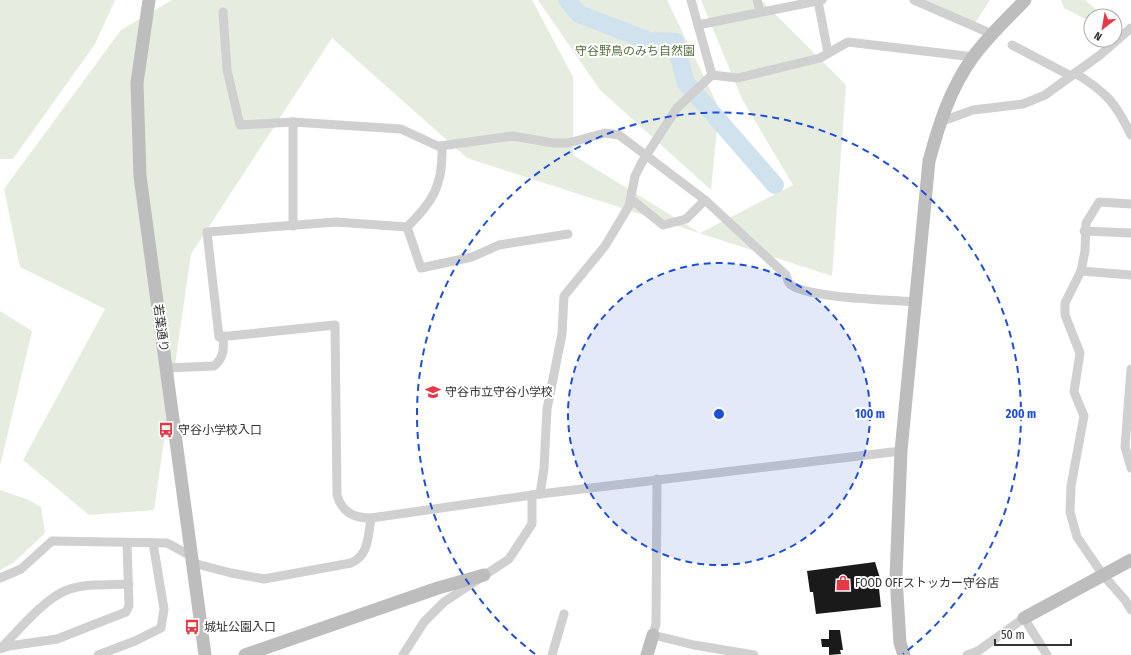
<svg xmlns="http://www.w3.org/2000/svg" width="1131" height="655" viewBox="0 0 1131 655" font-family="'Fira Sans Condensed','Noto Sans JP',sans-serif">
<style>
.green{fill:#e6ecdf}
.lines{fill:none;stroke-linecap:round;stroke-linejoin:round}
.river{stroke:#cfe2ee;stroke-width:18}
.building{fill:#1a1a1a}
.street{stroke:#d0d0d0;stroke-width:9}
.secondary{stroke:#bdbdbd;stroke-width:13}
.ring{fill:none;stroke:#1d4ed8;stroke-width:2;stroke-dasharray:7 5}
.labels{text-anchor:middle;dominant-baseline:central;stroke-width:4;stroke-linejoin:round;paint-order:stroke}
.park-label{font-size:12px;fill:#56703f;stroke:#fff}
.street-label{font-size:12px;fill:#333;stroke:#fff}
.poi-label{font-size:12px;fill:#333;stroke:#fff;text-anchor:start}
.centre{fill:#1d4ed8;stroke:#fff;stroke-width:2}
.ring-label{font-size:12px;text-anchor:middle;font-weight:bold;fill:#1d4ed8;stroke:#fff;stroke-width:4;stroke-linejoin:round;paint-order:stroke}
</style>
<rect width="100%" height="100%" fill="#fff"/>
<g class="green">
<polygon points="0,0 115,0 95,44 13,159 0,159"/>
<polygon points="172,0 532,0 573,77 573,155 700,233 793,185 742,99 701,0 761,0 846,85 832,276 467,158 332,38 191,254 154,510 89,515 23,460 105,309 20,267 4,189 121,30"/>
<polygon points="538,0 667,0 719,108 711,190 600,90"/>
<polygon points="914,0 990,0 973,26"/>
<polygon points="1061,0 1085,0 1103,16 1091,16 1091,22 1064,8"/>
<polygon points="0,311 32,331 0,466"/>
<polygon points="0,490 29,500 41,507 45,533 13,563 0,570"/>
</g>
<g class="lines">
<polyline class="river" points="567,0 579,14 649,41 675,42 686,83 775,185"/>
</g>
<g class="building">
<polygon points="875,562 880,578 878,579 881,607 816,614 813,592 810,592 807,571"/>
<polygon points="829,630 840,630 843,650 840,650 841,654 829,655 829,647 822,647 821,639 829,639"/>
</g>
<g class="lines">
<g class="street">
<polyline points="757,0 760,12"/>
<polyline points="914,0 992,34"/>
<polyline points="818,1 828,53"/>
<path d="M223,12L227,70L240,125L293,122L401,129L442,148C443,185 433,202 407,227L336,222L207,232L219,337L335,325L337,495C342,512 353,518 371,518"/>
<polyline points="698,25 822,0"/>
<polyline points="1012,45 1071,76"/>
<path d="M1075,73C1106,92 1116,103 1131,135"/>
<polyline points="712,75 738,78 820,58 848,42 974,57"/>
<polyline points="940,122 973,110 1023,104 1045,95 1100,55 1131,28"/>
<path d="M440,146L513,136L553,143H568L605,133L619,135L705,200L786,275C787,278 788,282 790,284C804,298 893,300 916,302"/>
<polyline points="631,199 663,225 686,219 705,200"/>
<polyline points="293,226 293,122"/>
<polyline points="407,227 421,268 472,257 499,245 568,234"/>
<polyline points="1084,231 1131,233"/>
<polyline points="1081,271 1085,251 1086,223 1099,202 1131,204"/>
<polyline points="1131,275 1081,271 1065,303 1065,315 1080,353 1074,392 1084,416 1071,486 1070,512 1077,537 1103,575 1125,600 1131,610"/>
<path d="M167,368L214,366C224,358 224,349 223,336"/>
<polyline points="1131,369 1125,447 1131,468"/>
<polyline points="657,479 656,624 653,635 694,645 754,655"/>
<polyline points="540,494 544,468 547,409 562,334 564,296 605,246 629,206 635,176 642,162 677,108 712,75 691,0"/>
<path d="M193,563L231,573L264,579L351,563C369,555 368,536 371,518L532,495L901,451"/>
<polyline points="0,578 21,569 52,541 167,543 193,557"/>
<path d="M2,647C20,629 44,599 67,590C86,583 109,585 129,584"/>
<polyline points="0,649 9,646 57,639 126,612 129,606 127,543"/>
<polyline points="98,655 135,641 161,628 164,609 153,543"/>
<polyline points="403,655 424,622 444,602 509,559 532,524 532,495"/>
<polyline points="552,655 564,614"/>
<polyline points="967,655 978,651 1024,618 1047,655"/>
</g>
<g class="secondary">
<polyline points="149,0 137,83 140,176 205,655"/>
<polyline points="1024,618 1131,560"/>
<polyline points="245,655 438,588 484,575"/>
<polyline points="647,655 653,635"/>
<path d="M904,655L900,643L896,577L901,451L929,161C939,124 950,89 973,57C988,36 1008,18 1025,0"/>
</g>
</g>
<circle cx="719" cy="414" r="151" fill="#1d4ed8" fill-opacity=".12"/>
<g class="ring">
<circle cx="719" cy="414" r="151"/>
<path d="M535 654A302 302 0 1 1 903 654"/>
</g>
<defs>
<g id="school-bare" transform="scale(1.2)"><path d="M0-5L7-2L0 1L-7-2ZM-4 1L0 2.5L4 1V4Q0 6-4 4Z" fill="#e63946" stroke="#fff" stroke-width="2.5" paint-order="stroke"/></g>
<g id="bus-bare" transform="scale(1.2)"><path d="M-5-6H5V4H4V6H2V4H-2V6H-4V4H-5ZM-3.5-4V0h7V-4ZM-3.5 1.2v1.5H-2V1.2ZM2 1.2v1.5H3.5V1.2Z" fill="#e63946" stroke="#fff" stroke-width="2.5" paint-order="stroke"/></g>
<g id="shop-bare" transform="scale(1.2)"><path d="M-5-2.5h2.3a2.7 3.5 0 0 1 5.4 0H5L5.5 6h-11ZM-1.5-2.5h3a1.5 2.3 0 0 0-3 0Z" fill="#e63946" stroke="#fff" stroke-width="2.5" paint-order="stroke"/></g>
</defs>
<g fill-rule="evenodd">
<use href="#school-bare" x="433" y="392"/>
<use href="#bus-bare" x="166" y="430"/>
<use href="#shop-bare" x="843" y="583"/>
<use href="#bus-bare" x="192" y="627"/>
</g>
<g class="labels">
<g class="park-label">
<text x="635" y="51">守谷野鳥のみち自然園</text>
</g>
<g class="street-label">
<text transform="translate(161 328) rotate(82)">若葉通り</text>
</g>
<g class="poi-label">
<text x="445" y="392">守谷市立守谷小学校</text>
<text x="178" y="430">守谷小学校入口</text>
<text x="855" y="583">FOOD OFFストッカー守谷店</text>
<text x="204" y="627">城址公園入口</text>
</g>
</g>
<circle cx="719" cy="414" r="6" class="centre"/>
<g class="ring-label">
<text x="870" y="418">100 m</text>
<text x="1021" y="418">200 m</text>
</g>
<g transform="translate(1103 28) rotate(211)"><circle r="19" fill="#ffffff" stroke="#adadad"/>
<path d="M0-3L7 15L0 10L-7 15Z" fill="#e63946"/>
<text y="-6" font-size="11" font-weight="bold" text-anchor="middle" fill="#333333">N</text>
</g>
<path d="M995 639v6h76v-6" fill="none" stroke="#333333" stroke-width="2"/>
<text x="1001" y="639" font-size="12" fill="#333333" stroke="#ffffff" stroke-width="3" paint-order="stroke">50 m</text>
</svg>
